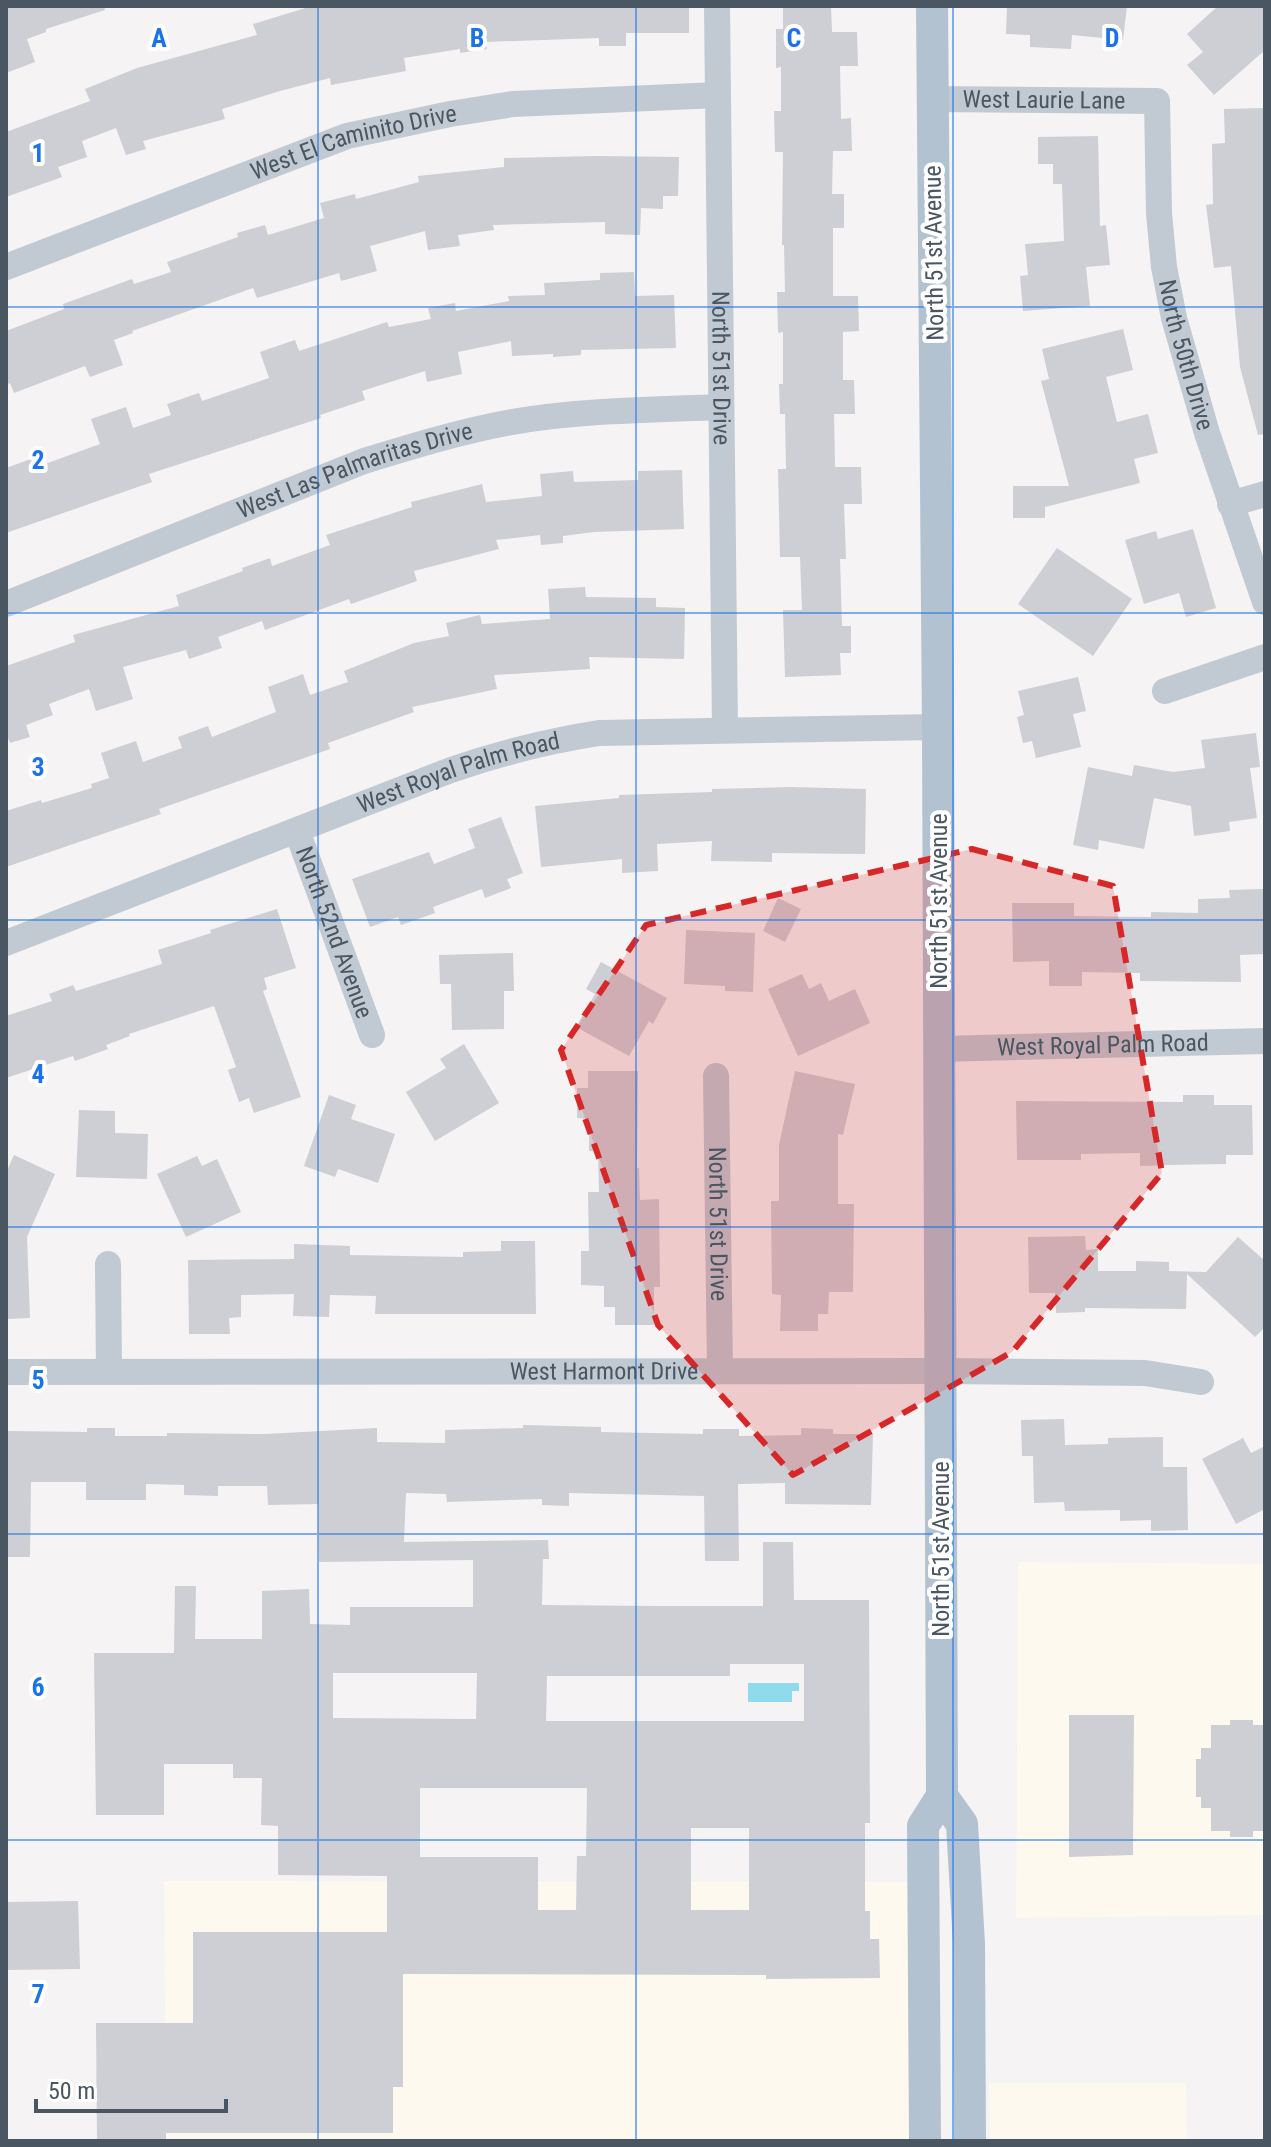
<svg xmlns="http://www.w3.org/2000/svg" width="1271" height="2147" viewBox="0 0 1271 2147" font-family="'Roboto Condensed',sans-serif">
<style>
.commercial{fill:#fdf9ef}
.water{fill:#90daee}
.building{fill:#cdcfd5;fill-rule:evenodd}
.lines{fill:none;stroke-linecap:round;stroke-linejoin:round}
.minor{stroke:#c1cad2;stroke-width:26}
.major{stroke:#b3c2d1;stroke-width:32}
.marked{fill:#d62828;fill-opacity:0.2;stroke:#d62828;stroke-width:6;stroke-dasharray:16 10;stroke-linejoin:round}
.grid{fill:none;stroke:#1a73e8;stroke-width:2;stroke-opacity:0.55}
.labels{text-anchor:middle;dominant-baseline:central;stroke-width:8;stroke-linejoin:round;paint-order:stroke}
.street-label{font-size:24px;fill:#4a5661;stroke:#fff}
.grid-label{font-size:26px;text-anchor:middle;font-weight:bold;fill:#1a73e8;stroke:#fff;stroke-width:8;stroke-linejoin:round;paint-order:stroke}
</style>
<rect width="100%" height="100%" fill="#f5f3f3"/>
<g class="commercial">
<polygon points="1018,1562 1265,1564 1265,1915 1016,1918"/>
<polygon points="164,1881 908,1882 910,2141 166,2141"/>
<polygon points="989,2083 1186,2083 1187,2141 990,2141"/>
</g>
<polygon class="water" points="748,1683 799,1683 799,1691 792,1691 792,1702 748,1702"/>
<g class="building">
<polygon points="6,6 104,6 105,10 46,29 46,32 27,39 35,62 6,73"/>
<polygon points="312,6 689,6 689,33 626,33 626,46 599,46 599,38 485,42 487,49 460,53 460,49 404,58 406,71 331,85 330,78 280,91 222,109 225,119 143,141 146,149 126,155 116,128 82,141 87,157 58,167 62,177 6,197 6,132 90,101 85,89 137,68 257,35 253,24"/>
<polygon points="783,6 831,6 832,32 857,32 858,66 840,66 841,119 851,118 852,151 833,151 832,194 844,194 844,228 833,228 833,296 858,296 859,331 843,332 843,380 854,380 855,414 834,414 835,467 861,467 862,504 844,504 846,559 840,559 842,626 851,626 851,653 840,653 841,675 785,677 783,610 802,610 800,557 780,557 778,469 786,469 785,414 780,414 779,384 783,384 783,332 778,333 777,292 785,292 784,245 782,245 783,152 775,152 774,111 781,111 781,67 776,68 776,29 783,29"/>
<polygon points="1007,6 1127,6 1123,40 1072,35 1071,49 1030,47 1030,35 1006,34"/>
<polygon points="1218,6 1265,6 1265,50 1214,95 1187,65 1203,52 1187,34"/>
<polygon points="1265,108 1265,434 1258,435 1240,367 1231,266 1214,268 1206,205 1213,204 1212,144 1225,143 1224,109"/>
<polygon points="1098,136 1100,226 1106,225 1110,265 1086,267 1090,306 1023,311 1020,276 1028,275 1025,244 1064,241 1062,184 1053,184 1053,164 1038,164 1038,137"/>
<polygon points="596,156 679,157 678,196 663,196 663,209 641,208 640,235 605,234 605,222 493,225 494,230 458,235 460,246 428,250 425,231 370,246 377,271 341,281 339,273 257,298 253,288 132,331 133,333 114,340 123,365 90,377 85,366 14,393 10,383 6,385 6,331 64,309 63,304 132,279 134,284 171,272 167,262 238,237 237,233 265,225 268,235 324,218 320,203 355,194 356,199 419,182 418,176 504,167 504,158"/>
<polygon points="634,272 635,296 674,295 676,348 581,350 581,355 553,357 553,354 512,356 511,341 458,352 462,374 427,382 425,371 362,391 365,400 320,415 321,418 149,474 152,482 6,533 6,468 31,459 34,468 100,444 91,419 126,407 133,428 171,415 167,404 199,393 202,401 269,378 260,352 295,340 299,351 387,322 389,327 431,319 428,308 455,303 456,311 509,301 508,296 545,295 544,283 600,280 600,273"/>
<polygon points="1123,329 1133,370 1106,377 1117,422 1148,414 1158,453 1134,459 1140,483 1045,507 1045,518 1013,518 1013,486 1069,486 1041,381 1049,379 1042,349"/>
<polygon points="682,470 684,529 594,532 563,536 563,543 541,545 540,535 496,540 499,549 414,571 417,581 351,604 349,599 265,630 262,621 218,637 222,648 189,659 186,650 123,667 133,699 96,711 89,689 49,704 53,715 26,725 30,737 10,743 6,732 6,666 75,642 73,635 179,606 176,595 243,571 242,568 270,558 272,566 330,545 326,535 412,507 411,502 482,484 486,502 542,496 540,474 573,471 574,482 638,480 638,471"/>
<polygon points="1193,529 1216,608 1186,617 1179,593 1144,604 1125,540 1156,531 1158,539"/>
<polygon points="1057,548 1132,599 1093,656 1018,604"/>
<polygon points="585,587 586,597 656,598 656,607 685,608 684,659 589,657 590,669 494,675 497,689 412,707 414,712 328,743 330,749 159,809 161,814 6,867 6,811 41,800 42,803 92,788 91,784 109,778 101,753 136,741 143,762 182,748 178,737 208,726 212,737 276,712 268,687 303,674 310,695 348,682 344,671 414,643 449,636 446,623 480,615 482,624 550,619 548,589"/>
<polygon points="1078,677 1086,711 1073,714 1081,747 1036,758 1032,741 1023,743 1017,717 1024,715 1018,691"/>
<polygon points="1256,733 1260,767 1250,768 1257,818 1229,822 1230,831 1194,836 1191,806 1154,798 1144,849 1099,840 1098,850 1073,845 1088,767 1132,776 1134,765 1173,772 1205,768 1201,740"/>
<polygon points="792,787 866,789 865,854 772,853 772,862 711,861 712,841 657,844 658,871 622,873 622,859 541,867 535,806 619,798 619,795 712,792 712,789"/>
<polygon points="501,817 523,873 507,879 511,888 485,898 482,889 433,907 435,913 401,925 398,917 370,927 352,879 429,852 434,864 475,848 468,829"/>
<polygon points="1263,889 1264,954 1240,955 1241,982 1140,981 1140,973 1082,972 1082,986 1049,986 1049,961 1013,962 1012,903 1074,903 1074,916 1151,917 1151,912 1198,913 1198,899 1230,898 1229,890"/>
<polygon points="778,898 801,909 785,942 763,931"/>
<polygon points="277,909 296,968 264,978 267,989 263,991 301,1097 254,1113 249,1098 239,1102 228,1070 236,1067 214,1006 129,1034 130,1036 106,1045 108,1049 75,1061 73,1056 6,1078 6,1016 52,1001 49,994 73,985 76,991 162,964 158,950 211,933 210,930"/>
<polygon points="686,930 755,933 753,992 725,991 725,986 684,984"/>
<polygon points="513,953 514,991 504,991 504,1029 452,1030 451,984 440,984 439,955"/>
<polygon points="601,962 667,998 653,1024 649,1021 629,1056 576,1027 595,994 586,989"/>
<polygon points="802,974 809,989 821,983 829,1001 855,989 870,1023 798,1056 768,989"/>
<polygon points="464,1044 499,1103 435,1141 406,1092 446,1068 440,1059"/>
<polygon points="588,1071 638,1071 637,1168 639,1168 640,1200 659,1199 660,1287 654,1287 654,1325 615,1325 615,1307 604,1307 604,1286 581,1285 581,1251 589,1251 588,1192 599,1192 598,1151 589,1151 589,1119 577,1118 577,1088 588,1088"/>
<polygon points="795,1071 855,1084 843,1135 838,1134 838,1204 854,1204 853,1292 829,1292 828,1314 818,1314 818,1331 780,1331 781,1295 772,1294 771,1201 779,1201 779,1145"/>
<polygon points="329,1095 356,1105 351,1119 395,1134 378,1183 338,1169 335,1177 304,1166"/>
<polygon points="1183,1095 1214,1095 1214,1105 1252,1105 1253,1155 1226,1155 1226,1164 1169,1165 1140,1166 1140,1153 1081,1154 1081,1160 1017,1160 1016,1101 1183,1102"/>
<polygon points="79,1110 115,1111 115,1133 148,1134 147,1179 76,1177"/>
<polygon points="14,1155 55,1174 27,1237 30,1318 6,1319 6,1173"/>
<polygon points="197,1156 202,1166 217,1159 241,1212 186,1237 157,1174"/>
<polygon points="1085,1236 1086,1250 1098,1249 1098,1271 1136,1271 1136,1261 1169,1262 1169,1271 1206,1272 1238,1237 1265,1261 1265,1327 1255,1337 1187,1274 1186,1309 1085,1308 1085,1312 1056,1313 1055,1293 1029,1293 1028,1237"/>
<polygon points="501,1241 535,1241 536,1314 375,1314 376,1296 330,1295 329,1317 293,1316 294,1294 241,1295 241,1317 229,1318 230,1334 189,1334 188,1260 294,1259 294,1244 350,1246 350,1255 463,1257 463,1252 501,1251"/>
<polygon points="1064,1419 1065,1445 1108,1444 1108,1438 1163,1437 1163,1467 1187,1467 1188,1530 1151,1531 1151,1520 1120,1521 1120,1510 1065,1511 1064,1502 1034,1503 1033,1456 1022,1456 1021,1420"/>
<path d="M523,1425L601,1427V1432L703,1434V1429H739V1436L801,1435V1428L833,1429V1434H873L871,1505L785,1504V1483L738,1484L739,1561H705L704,1496L569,1493V1506L542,1505V1499L447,1502L446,1494L406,1493L404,1542L548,1540L549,1559H543L542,1605L655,1606H763V1542H793L794,1600H869L870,1823H865V1911H870V1939H879L880,1978L766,1979V1975L403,1974V2087H393V2133H166V2141H97L96,2023H193V1932H387V1876L278,1875V1826L261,1825L262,1778H233V1764H164V1815H96L94,1653H174L175,1586H196L195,1639H262V1591L309,1589L310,1624L350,1625V1607H473V1560L319,1562L318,1504L268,1505L267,1486H218V1496L184,1495V1485L146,1484V1500H86V1482H31L30,1557H6V1431L87,1432V1428H115V1436H167V1433L266,1434L377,1428V1442L445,1443V1430L523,1428ZM730,1664H804V1721H546L547,1676H730ZM333,1673H477L476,1719L333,1718ZM420,1788H587L586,1856H577L576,1910H538V1857H420ZM691,1828H749V1910H691Z"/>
<polygon points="1243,1438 1251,1453 1265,1446 1265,1509 1236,1524 1202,1459"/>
<polygon points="1069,1715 1134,1715 1133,1855 1069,1857"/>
<polygon points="1230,1720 1253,1720 1253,1725 1265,1725 1265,1831 1253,1831 1253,1837 1230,1837 1230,1831 1211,1831 1211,1808 1201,1808 1201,1797 1196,1797 1196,1759 1201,1759 1201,1748 1211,1748 1211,1725 1230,1725"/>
<polygon points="78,1901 80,1969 6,1970 6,1902"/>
</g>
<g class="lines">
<g class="minor">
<path id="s1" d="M717,6L725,730"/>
<path id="s2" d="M932,99L1157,101L1159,213L1164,267L1174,318L1207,433L1265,602"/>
<path id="s3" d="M6,267L347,136L450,114L513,104L718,95"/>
<polyline points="1230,504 1265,494"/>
<path id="s4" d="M6,604L364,461C413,446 462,431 512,422C581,410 651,410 721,407"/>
<polyline points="1165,691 1265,657"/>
<path id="s5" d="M297,831L372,1035"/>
<path id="s6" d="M6,943L451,770C500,753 548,741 599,733L938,727"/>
<path id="s7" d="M939,1049L1265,1041"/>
<path id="s8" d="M716,1076L720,1371"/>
<polyline points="108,1264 109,1371"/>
<path id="s9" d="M6,1372L941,1371L1145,1373L1201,1382"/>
</g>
<g class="major">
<polyline points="942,1796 962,1824 969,1944 970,2141"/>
<polyline points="925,2141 923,1826 942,1796 938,727 932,6"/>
</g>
</g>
<path class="marked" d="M972,849L1113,886L1162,1173L1012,1352L793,1475L658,1325L561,1050L646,925Z"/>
<path class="grid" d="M318,6V2141M636,6V2141M953,6V2141M6,307H1265M6,613H1265M6,920H1265M6,1227H1265M6,1534H1265M6,1840H1265"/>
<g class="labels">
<g class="street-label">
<text stroke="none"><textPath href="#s2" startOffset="112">West Laurie Lane</textPath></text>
<text stroke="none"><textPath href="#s3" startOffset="370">West El Caminito Drive</textPath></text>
<text transform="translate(934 253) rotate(-91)">North 51st Avenue</text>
<text stroke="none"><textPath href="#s2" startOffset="482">North 50th Drive</textPath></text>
<text stroke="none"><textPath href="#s1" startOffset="362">North 51st Drive</textPath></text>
<text stroke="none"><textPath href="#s4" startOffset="374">West Las Palmaritas Drive</textPath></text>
<text stroke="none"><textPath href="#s6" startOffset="484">West Royal Palm Road</textPath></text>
<text transform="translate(939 901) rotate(-90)">North 51st Avenue</text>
<text stroke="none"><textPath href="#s5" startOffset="108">North 52nd Avenue</textPath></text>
<text stroke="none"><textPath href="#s7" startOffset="164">West Royal Palm Road</textPath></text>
<text stroke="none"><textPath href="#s8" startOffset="148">North 51st Drive</textPath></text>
<text stroke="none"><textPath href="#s9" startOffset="598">West Harmont Drive</textPath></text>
<text transform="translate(941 1549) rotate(-90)">North 51st Avenue</text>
</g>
</g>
<g class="grid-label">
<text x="159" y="47">A</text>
<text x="477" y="47">B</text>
<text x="794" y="47">C</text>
<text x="1112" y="47">D</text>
<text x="38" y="162">1</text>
<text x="38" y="469">2</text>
<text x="38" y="776">3</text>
<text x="38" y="1083">4</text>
<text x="38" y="1389">5</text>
<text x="38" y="1696">6</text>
<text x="38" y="2003">7</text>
</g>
<rect width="1271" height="2147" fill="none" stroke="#4a5661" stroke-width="16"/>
<path d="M36 2099v12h190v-12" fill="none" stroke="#4a5661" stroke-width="4"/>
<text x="48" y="2099" font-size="24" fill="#4a5661" stroke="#ffffff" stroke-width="6" paint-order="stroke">50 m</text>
</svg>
